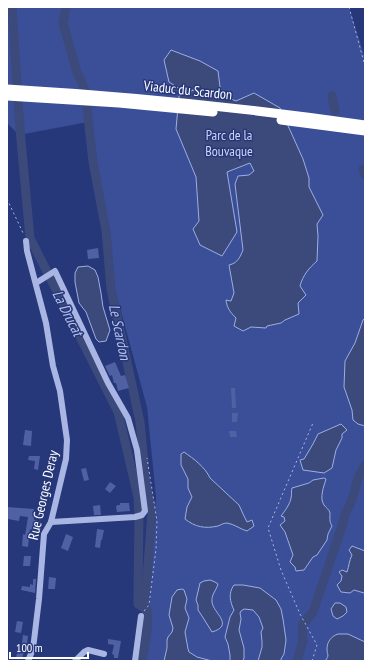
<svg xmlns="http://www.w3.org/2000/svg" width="372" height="668" viewBox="0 0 372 668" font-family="'PT Sans Narrow',sans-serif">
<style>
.green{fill:#3a4f97}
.water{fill:#3c497b;stroke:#9eaee4}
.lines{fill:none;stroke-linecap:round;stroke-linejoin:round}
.river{stroke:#3c497b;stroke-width:9}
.building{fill:#4f61a3}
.path{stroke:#a9b6e4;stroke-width:1;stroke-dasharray:2 3;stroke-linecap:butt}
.minor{stroke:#a9b6e4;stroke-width:6}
.highway{stroke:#fff;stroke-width:9}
.labels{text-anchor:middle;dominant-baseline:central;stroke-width:3;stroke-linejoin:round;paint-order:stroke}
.street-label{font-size:14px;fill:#fff;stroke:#26377a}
.park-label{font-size:14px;fill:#ccd5f3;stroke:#26377a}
.water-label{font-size:15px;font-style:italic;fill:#b4c1eb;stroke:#26377a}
</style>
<rect width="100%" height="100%" fill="#26377a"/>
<polygon class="green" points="7,7 349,7 365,58 365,661 139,661 148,602 154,532 156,497 147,407 116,293 88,122 19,135 7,123"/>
<g class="water">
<path d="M171,50L200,61L218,71L221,95L236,101L254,93L280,108L303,159L309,178V187L323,215L317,224L318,236L317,261C309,268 303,275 300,286L306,295L298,303L299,314L285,320L281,323L267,326L266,328L251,327L243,331L234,326L236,318C230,312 227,308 226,300L231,301L234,293L229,265C238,263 240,257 243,250L235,184L238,176L249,175L254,171L250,163L227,172L237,232L222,256L200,245L193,229L199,221L196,177L176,129L179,96L194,90L183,91L169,82L164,60Z"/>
<polygon points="88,266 95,270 98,277 101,293 103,307 110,330 106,341 99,342 96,339 86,312 79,303 75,282 75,273 78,267"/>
<polygon points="365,318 365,426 358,424 353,420 352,410 344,387 345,361 355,343 363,320"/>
<polygon points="341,424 347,430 342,434 342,438 336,450 332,468 324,473 303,470 300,460 304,459 313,444 318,434"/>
<path d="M184,452C194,459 205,467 210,478L239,505L244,516L247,522L252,520L254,526L247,531C240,529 234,524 227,523C223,523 221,525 218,526C205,529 195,527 185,519L187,507L192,497L188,488V479L181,465V454Z"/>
<path d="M324,478L326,479C324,486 319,498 324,505C326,508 329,509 330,513C330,518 329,521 332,526L328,534L327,540L317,555L313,557L304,570L296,571L295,567L290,562L293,555L285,532L280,525L285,521L284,517L281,516C285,511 290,504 291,498C292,495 291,492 292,488L309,483L313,480Z"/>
<path d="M352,546L365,551V593H364L354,590L350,593L341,592L337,585L341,581L342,576L339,572L342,570L347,572C349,566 349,561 352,555L349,550Z"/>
<path d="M210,580L215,582L218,584C216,591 211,595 212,602C213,613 235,625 212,632L202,616L198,610V605L196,600L200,583L204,581Z"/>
<path d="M234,585H243L260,588L276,600L281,609L283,619L286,640L284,654L281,659V661H258L262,647V641L261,632L263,628L259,617L253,610L244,609L241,611L240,613L241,619L239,630L244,648V658L243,661H230V655L228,644L225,637L230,617L234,610C230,602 228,593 234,585Z"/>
<polygon points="182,589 184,590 187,599 185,608 189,618 185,632 188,649 189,652 197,657 212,661 164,661 167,648 167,640 168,637 172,632 173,628 169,615 172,597 177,590"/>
<polygon points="335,603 340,603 346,607 347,612 343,616 337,619 333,616 331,609"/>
<path d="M338,634H348L365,642V661H325C330,655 327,655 327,649C327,641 332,636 338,634Z"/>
</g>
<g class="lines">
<g class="river">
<polyline points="12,7 20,129 30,238 118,412 138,497 139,515 138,590 138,604 147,610"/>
<path d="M66,7L63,23L77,72L85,90L93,162L106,231L111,289L140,422L146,484L152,512L145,604C151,620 145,644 142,661"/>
<polyline points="332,96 335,111"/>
<polyline points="363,169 365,175"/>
<polyline points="297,661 303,641 302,634 303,624 313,612 343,523 345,515 352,500 358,478 365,465"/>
</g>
</g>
<g class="building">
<polygon points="98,248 99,258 88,259 87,250"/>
<polygon points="115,362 121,376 125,375 129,388 118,391 116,383 114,383 112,375 110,376 105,366"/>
<polygon points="231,388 235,388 236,408 232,408"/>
<polygon points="232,413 238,413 237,422 232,422"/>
<polygon points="25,430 32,431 31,446 23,445"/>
<polygon points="229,431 236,431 237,437 230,437"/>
<polygon points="29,456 40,456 38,470 34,469 35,461 28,460"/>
<polygon points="86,468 89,480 84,481 81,469"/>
<polygon points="110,482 116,486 110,493 105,489"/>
<polygon points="120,503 129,503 130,511 117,512 116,507 117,505 120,505"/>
<polygon points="100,505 101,515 94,515 93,506"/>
<polygon points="7,507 34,509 34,520 37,520 36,521 42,522 40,530 32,529 31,530 30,529 28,547 22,546 23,534 25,535 28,517 20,516 19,521 8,519 8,518 7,517"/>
<polygon points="97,529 104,530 102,540 101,540 100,548 95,547"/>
<polygon points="66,534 73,537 68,551 61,548"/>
<polygon points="24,556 31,556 30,566 23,566"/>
<polygon points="49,577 56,578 55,589 48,589"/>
<polygon points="33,579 36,579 35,593 21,590 22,586 30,587 30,584 33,585"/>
<polygon points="17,621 23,622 21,633 15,632"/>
<polygon points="23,635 28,636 27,644 22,643"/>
<polygon points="108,639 121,641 118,658 114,658 114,655 112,654 114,645 108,644"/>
<polygon points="18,647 25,647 22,659 16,658"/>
</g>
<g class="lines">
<g class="path">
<polyline points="349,7 365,66"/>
<polyline points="7,199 24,235"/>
<polyline points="144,611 149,605 156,549 157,521 147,458"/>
<polyline points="312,661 317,645 300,614 281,570 268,528 313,423"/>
</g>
<g class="minor">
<polyline points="26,241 27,251 46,323 53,366 60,391 67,440 66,459 51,522 44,534 39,599 33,649 28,661"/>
<polyline points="36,283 55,271 108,383 128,418 137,450 145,511 142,515 135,517 51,522"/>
<polyline points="75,661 84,652 88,650 104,654"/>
<polyline points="135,661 141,616"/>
</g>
<g class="highway">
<path d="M7,89C127,96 246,108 365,125"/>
<polyline points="7,96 119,103 213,112"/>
<polyline points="281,120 365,131"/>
</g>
</g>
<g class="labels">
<g class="street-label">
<text transform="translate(188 90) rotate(6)">Viaduc du Scardon</text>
<text transform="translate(43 495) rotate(-77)">Rue Georges Deray</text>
</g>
<g class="park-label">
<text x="229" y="135">Parc de la<tspan x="229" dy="16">Bouvaque</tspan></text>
</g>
<g class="water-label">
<text transform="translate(68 313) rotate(63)">La Drucat</text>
<text transform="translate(120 332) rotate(78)">Le Scardon</text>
</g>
</g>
<rect width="372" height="668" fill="none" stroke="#ffffff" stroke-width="16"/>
<path d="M10 652v6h78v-6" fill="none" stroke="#ffffff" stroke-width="2"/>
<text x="16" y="652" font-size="12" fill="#ffffff" stroke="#26377a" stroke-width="3" paint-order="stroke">100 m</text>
</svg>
